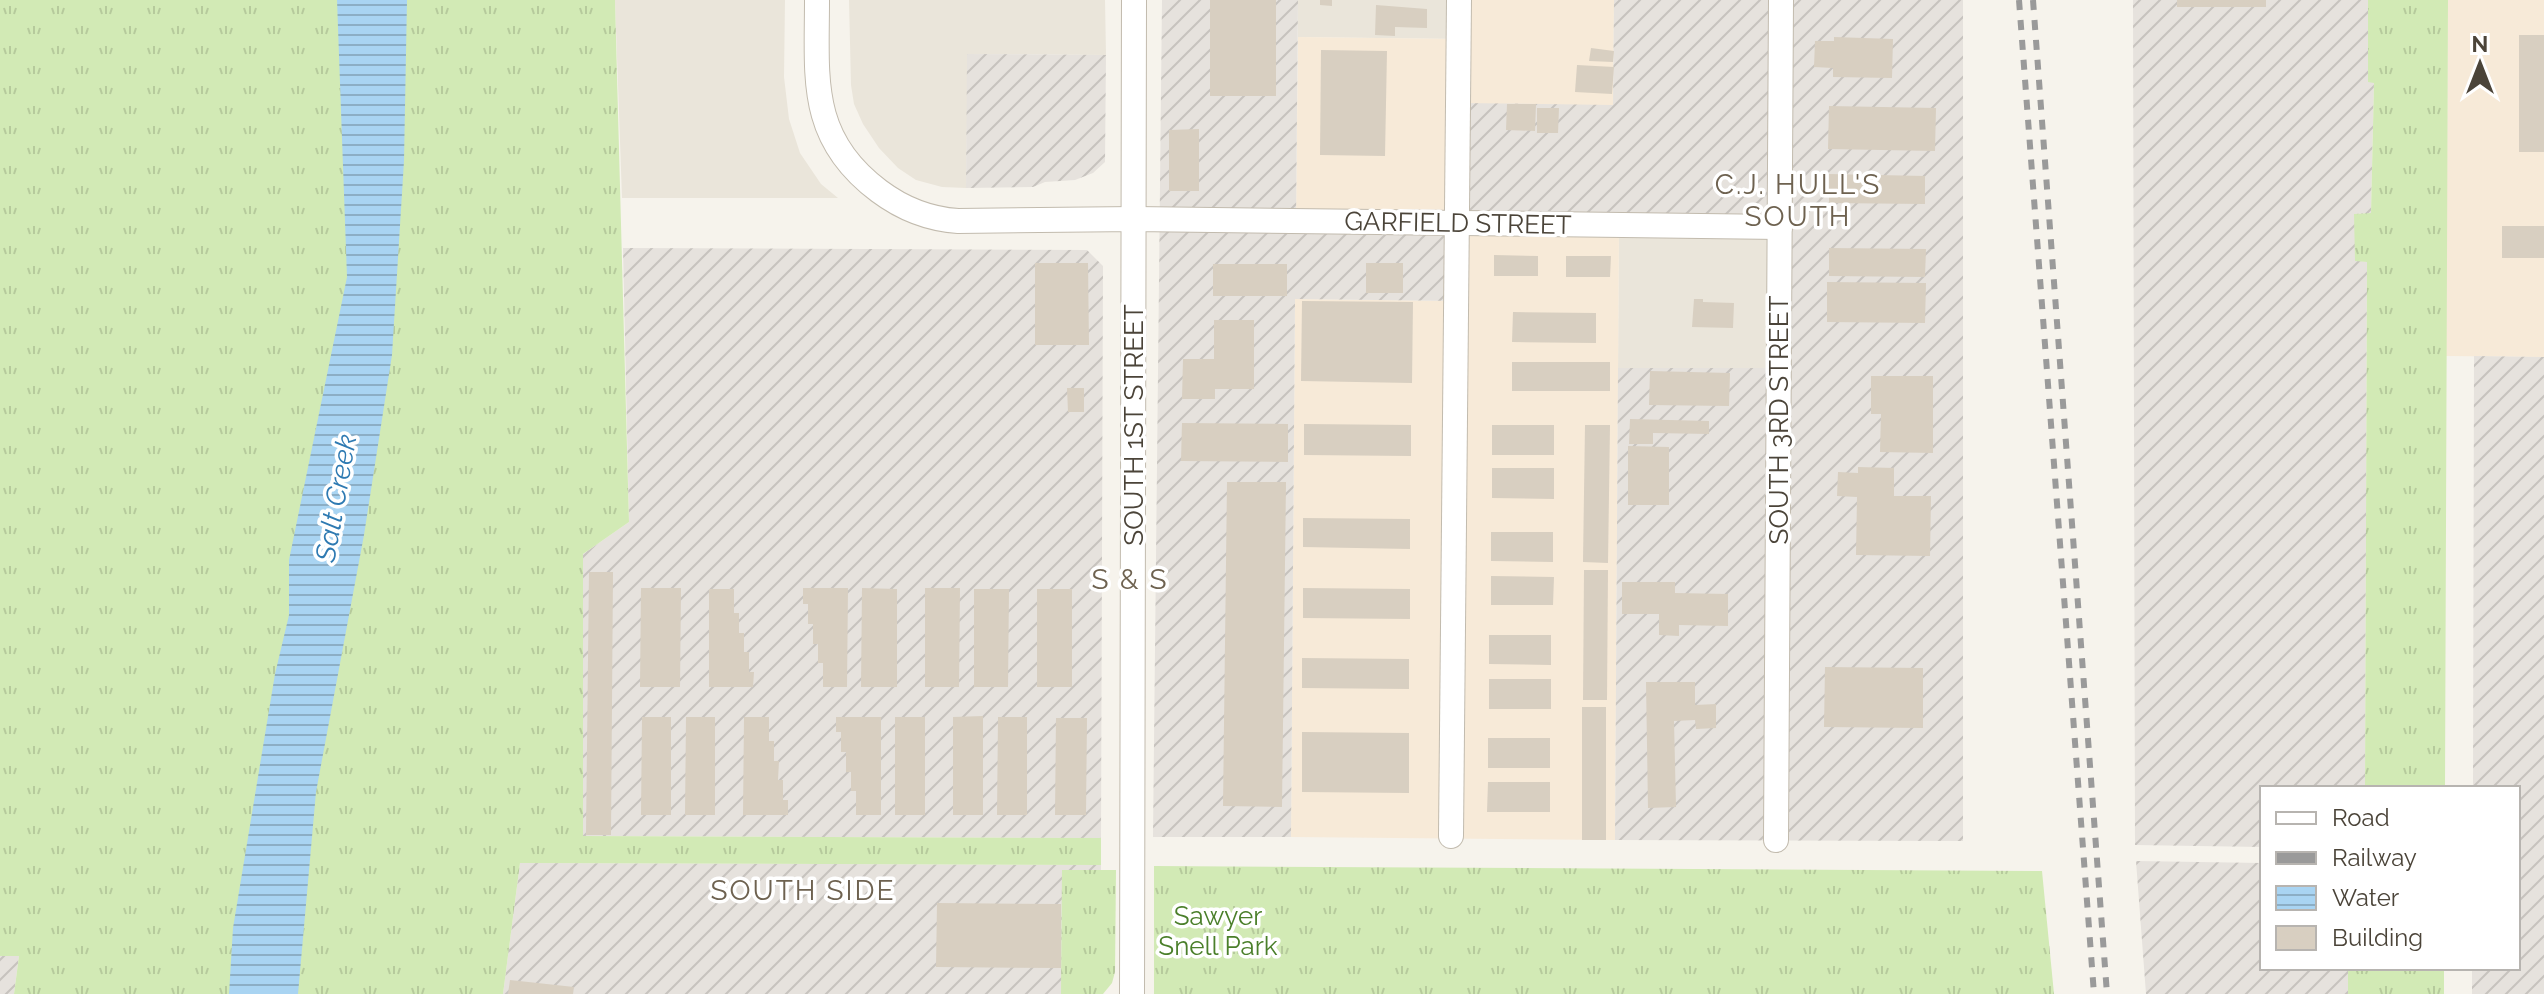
<svg xmlns="http://www.w3.org/2000/svg" width="2544" height="994" viewBox="0 0 2544 994" font-family="Raleway,sans-serif">
<style>
.residential{fill:#eae5da}
.commercial{fill:#f7ead8}
.industrial{fill:url(#industrial-furrows)}
.grass{fill:url(#grass-tufts)}
.water{fill:url(#water-rules)}
.building{fill:#d8cfc1}
.lines{fill:none;stroke-linecap:round;stroke-linejoin:round}
.minor-casing{stroke:#c2bbae;stroke-width:26}
.minor{stroke:#fff;stroke-width:24}
.rail{stroke:#9a9a9a;stroke-width:6;stroke-dasharray:10 10;stroke-linecap:butt}
.labels{text-anchor:middle;dominant-baseline:central;stroke-width:7;stroke-linejoin:round;paint-order:stroke}
.street-label{font-size:26px;fill:#4b4439;stroke:#fff}
.park-label{font-size:26px;fill:#4a7f2a;stroke:#fff}
.neighbourhood-label{font-size:28px;letter-spacing:2px;fill:#6e6250;stroke:#fff}
.water-label{font-size:28px;font-style:italic;fill:#2e7ab2;stroke:#fff}
</style>
<defs>
<pattern id="industrial-furrows" width="10" height="10" patternUnits="userSpaceOnUse" patternTransform="scale(2)"><rect width="10" height="10" fill="#e6e2dd"/><path d="M-1 1l2-2M0 10L10 0M9 11l2-2" fill="none" stroke="#c7c3be"/></pattern>
<pattern id="grass-tufts" width="24" height="20" patternUnits="userSpaceOnUse" patternTransform="scale(2)"><rect width="24" height="20" fill="#d2eab5"/><path d="M3 7l-1-3M5 7V3M7 7l1-3M15 17l-1-3M17 17v-4M19 17l1-3" fill="none" stroke="#b6ca9c"/></pattern>
<pattern id="water-rules" width="6" height="5" patternUnits="userSpaceOnUse" patternTransform="scale(2)"><rect width="6" height="5" fill="#a9d4f2"/><path d="M0 2.5h6" fill="none" stroke="#8caec5"/></pattern>
</defs>
<rect width="100%" height="100%" fill="#f6f3ec"/>
<g class="residential">
<polygon points="615,0 785,0 784,77 789,119 800,153 821,184 838,198 622,198"/>
<polygon points="849,0 1105,0 1106,55 968,54 966,188 942,187 916,180 898,168 879,148 863,124 854,104 851,85"/>
<polygon points="1298,0 1459,0 1459,39 1298,37"/>
<polygon points="1619,225 1780,227 1780,368 1618,368"/>
</g>
<g class="commercial">
<polygon points="1459,0 1614,0 1613,105 1619,225 1615,840 1291,837 1295,299 1457,301 1296,221 1298,37 1459,39"/>
<polygon points="2448,0 2544,0 2544,357 2446,356"/>
</g>
<g class="industrial">
<polygon points="1162,0 1298,0 1296,221 1458,223 1459,103 1613,105 1614,0 1963,0 1963,841 1615,840 1618,368 1779,368 1780,227 1459,223 1457,301 1295,299 1291,837 1153,837"/>
<polygon points="2133,0 2368,0 2368,81 2374,82 2371,213 2355,214 2355,260 2367,262 2365,788 2262,788 2262,847 2135,845"/>
<polygon points="967,54 1106,55 1105,162 1093,173 1075,180 1045,182 1033,187 966,188"/>
<polygon points="623,248 1087,250 1103,266 1101,838 583,836 583,554 629,522"/>
<polygon points="2474,356 2544,357 2544,994 2472,994 2472,968 2518,968 2518,788 2473,788"/>
<polygon points="2136,861 2262,863 2262,968 2348,968 2348,994 2146,994"/>
<polygon points="520,863 1101,865 1100,994 503,994"/>
<polygon points="0,956 19,956 14,994 0,994"/>
</g>
<g class="grass">
<polygon points="0,0 615,0 629,522 583,554 583,836 1101,838 1101,865 520,863 503,994 14,994 19,956 0,956"/>
<polygon points="2368,0 2448,0 2445,788 2365,788 2367,262 2355,261 2354,214 2371,213 2374,83 2368,82"/>
<polygon points="1154,866 2042,871 2054,994 1154,994"/>
<polygon points="1062,870 1116,870 1115,972 1112,983 1103,994 1061,994"/>
<rect x="2348" y="968" width="96" height="26"/>
</g>
<polygon class="water" points="337,0 407,0 404,161 392,355 364,535 316,792 298,994 229,994 233,928 275,674 289,615 289,560 347,277"/>
<g class="building">
<rect x="1210" y="0" width="66" height="96"/>
<polygon points="1320,0 1332,0 1332,6 1320,5"/>
<rect x="2177" y="0" width="89" height="7"/>
<polygon points="1376,5 1427,9 1427,28 1395,27 1395,36 1375,35"/>
<rect x="2519" y="35" width="25" height="117"/>
<polygon points="1834,37 1893,39 1892,78 1833,77 1833,68 1814,67 1815,41 1834,41"/>
<polygon points="1591,48 1614,51 1613,62 1589,61"/>
<polygon points="1321,50 1387,51 1385,156 1320,155"/>
<polygon points="1577,65 1614,67 1612,94 1575,92"/>
<polygon points="1507,104 1536,104 1535,131 1506,130"/>
<polygon points="1829,106 1936,108 1935,151 1828,149"/>
<polygon points="1537,108 1559,108 1558,133 1537,133"/>
<polygon points="1199,129 1199,191 1169,191 1169,130"/>
<polygon points="1829,174 1925,176 1925,204 1829,203"/>
<rect x="2502" y="226" width="42" height="32"/>
<polygon points="1829,248 1926,249 1925,277 1829,276"/>
<polygon points="1494,255 1538,256 1538,276 1494,276"/>
<polygon points="1566,256 1611,256 1610,277 1566,277"/>
<polygon points="1035,263 1088,263 1089,345 1035,345"/>
<rect x="1366" y="263" width="37" height="30"/>
<rect x="1213" y="264" width="74" height="32"/>
<polygon points="1827,282 1926,283 1925,323 1827,322"/>
<polygon points="1694,299 1703,299 1703,302 1734,303 1733,328 1692,327"/>
<polygon points="1302,301 1413,302 1412,383 1301,381"/>
<polygon points="1513,312 1596,313 1596,343 1512,342"/>
<polygon points="1214,320 1254,320 1254,389 1215,389 1215,399 1182,399 1183,359 1214,359"/>
<rect x="1512" y="362" width="98" height="29"/>
<polygon points="1650,371 1730,373 1729,406 1649,405"/>
<polygon points="1871,376 1933,376 1933,453 1880,452 1881,414 1871,414"/>
<polygon points="1067,388 1084,388 1084,412 1068,412"/>
<polygon points="1630,419 1709,421 1709,434 1653,433 1653,444 1629,444"/>
<polygon points="1182,423 1288,424 1288,462 1181,461"/>
<polygon points="1304,424 1411,425 1411,456 1304,455"/>
<rect x="1492" y="425" width="62" height="30"/>
<polygon points="1585,425 1610,425 1608,563 1583,562"/>
<polygon points="1628,446 1669,447 1669,505 1628,505"/>
<polygon points="1858,467 1894,468 1894,496 1931,496 1930,556 1856,555 1857,497 1837,496 1838,472 1858,473"/>
<polygon points="1492,468 1554,468 1554,499 1492,498"/>
<polygon points="1227,482 1286,482 1282,807 1223,806"/>
<polygon points="1303,518 1410,519 1410,549 1303,547"/>
<polygon points="1491,532 1553,532 1553,562 1491,561"/>
<polygon points="1584,570 1608,570 1607,700 1583,700"/>
<polygon points="589,572 613,572 611,835 586,835"/>
<polygon points="1491,576 1554,577 1553,605 1491,605"/>
<polygon points="1622,582 1675,582 1675,593 1728,594 1728,626 1679,625 1679,636 1659,635 1659,614 1622,614"/>
<polygon points="641,588 681,588 680,687 640,687"/>
<polygon points="803,588 848,588 847,687 823,687 823,663 818,663 818,644 813,644 813,624 808,624 808,604 803,604"/>
<polygon points="862,588 897,589 897,687 861,687"/>
<polygon points="925,588 960,588 959,687 925,687"/>
<polygon points="1303,588 1410,589 1410,619 1303,618"/>
<polygon points="709,589 734,589 734,613 739,613 739,633 744,633 744,652 749,652 749,672 754,672 753,687 709,687"/>
<polygon points="974,589 1009,589 1008,687 974,687"/>
<rect x="1037" y="589" width="35" height="98"/>
<polygon points="1489,635 1551,635 1551,665 1489,664"/>
<polygon points="1302,658 1409,659 1409,689 1302,688"/>
<polygon points="1825,667 1923,668 1923,728 1824,727"/>
<rect x="1489" y="679" width="62" height="30"/>
<polygon points="1646,682 1695,682 1695,705 1716,704 1716,728 1696,729 1695,720 1674,721 1676,807 1648,808"/>
<rect x="1582" y="707" width="24" height="133"/>
<polygon points="983,716 983,815 953,815 953,717"/>
<polygon points="642,717 671,717 671,815 641,815"/>
<polygon points="686,717 715,717 715,815 685,815"/>
<polygon points="744,717 769,717 769,741 774,741 774,761 779,761 778,780 783,780 783,800 788,800 788,815 743,815"/>
<polygon points="836,717 881,717 881,815 856,815 856,791 851,791 851,772 846,772 846,752 841,752 841,732 836,732"/>
<rect x="895" y="717" width="30" height="98"/>
<polygon points="998,717 1027,717 1027,815 997,815"/>
<polygon points="1056,718 1087,718 1086,815 1055,815"/>
<polygon points="1302,732 1409,733 1409,793 1302,792"/>
<rect x="1488" y="738" width="62" height="30"/>
<polygon points="1488,782 1550,782 1550,812 1487,812"/>
<polygon points="937,903 1061,904 1061,968 936,967"/>
<polygon points="510,980 574,987 573,994 508,994"/>
</g>
<g class="lines">
<g class="minor-casing">
<g id="minor">
<path d="M817,0C817,78 808,138 879,191C903,209 928,219 958,221L1135,219L1780,227"/>
<polyline points="1451,836 1459,0"/>
<polyline points="1776,840 1781,0"/>
<polyline points="1132,994 1134,0"/>
</g>
</g>
<use href="#minor" class="minor"/>
<g class="rail">
<polyline points="2019,0 2094,994"/>
<polyline points="2033,0 2107,994"/>
</g>
</g>
<g class="labels">
<g class="street-label">
<text transform="translate(1458 223) rotate(1)">GARFIELD STREET</text>
<text transform="translate(1779 420) rotate(-90)">SOUTH 3RD STREET</text>
<text transform="translate(1134 425) rotate(-90)">SOUTH 1ST STREET</text>
</g>
<g class="park-label">
<text x="1218" y="916">Sawyer<tspan x="1218" dy="30">Snell Park</tspan></text>
</g>
<g class="neighbourhood-label">
<text x="1798" y="184">C.J. HULL'S<tspan x="1798" dy="32">SOUTH</tspan></text>
<text x="1130" y="579">S &amp; S</text>
<text x="803" y="890">SOUTH SIDE</text>
</g>
<g class="water-label">
<text transform="translate(336 498) rotate(-80)">Salt Creek</text>
</g>
</g>
<rect x="2260" y="786" width="260" height="184" fill="#ffffff" stroke="#b7b4b0" stroke-width="2"/>
<rect x="2276" y="812" width="40" height="12" fill="#ffffff" stroke="#b7b4b0" stroke-width="2"/>
<text x="2332" y="826" font-size="24" fill="#4b4439">Road</text>
<rect x="2276" y="852" width="40" height="12" fill="#9a9a9a" stroke="#b7b4b0" stroke-width="2"/>
<text x="2332" y="866" font-size="24" fill="#4b4439">Railway</text>
<rect x="2276" y="886" width="40" height="24" fill="url(#water-rules)" stroke="#b7b4b0" stroke-width="2"/>
<text x="2332" y="906" font-size="24" fill="#4b4439">Water</text>
<rect x="2276" y="926" width="40" height="24" fill="#d8cfc1" stroke="#b7b4b0" stroke-width="2"/>
<text x="2332" y="946" font-size="24" fill="#4b4439">Building</text>
<g transform="translate(2480 64)" stroke="#ffffff" stroke-width="6" paint-order="stroke">
<path d="M0-6L14 30L0 20L-14 30Z" fill="#4b4439"/>
<text y="-12" font-size="22" font-weight="bold" text-anchor="middle" fill="#4b4439">N</text>
</g>
</svg>
